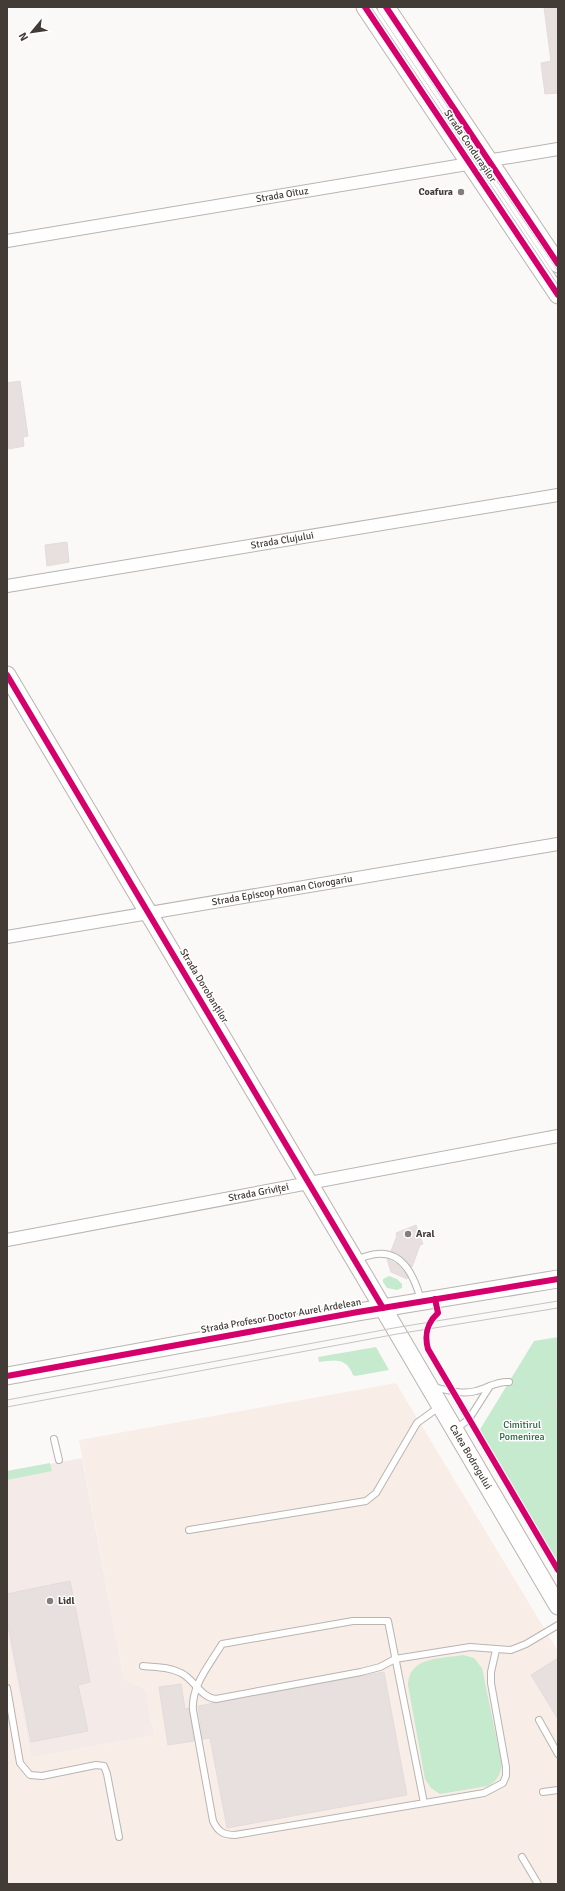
<svg xmlns="http://www.w3.org/2000/svg" width="565" height="1891" viewBox="0 0 565 1891" font-family="Signika,sans-serif">
<style>
.commercial{fill:#f4eae8}
.built{fill:#f9eee7}
.green{fill:#c5eace}
.building{fill:#e7e0df;stroke:#e2dcda}
.lines{fill:none;stroke-linecap:round;stroke-linejoin:round}
.lane-casing{stroke:#b8b4b1;stroke-width:8}
.street-casing{stroke:#b8b4b1;stroke-width:14}
.secondary-casing{stroke:#b8b4b1;stroke-width:19}
.path{stroke:#dad9d8;stroke-width:2.5;stroke-dasharray:1 3;stroke-linecap:butt}
.lane{stroke:#fefefe;stroke-width:6}
.street{stroke:#fefefe;stroke-width:12}
.secondary{stroke:#fefefe;stroke-width:17}
.tram{stroke:#c5c4c4;stroke-width:1}
.cycleway-casing{stroke:#fff;stroke-width:8}
.cycleway{stroke:#d6006c;stroke-width:6}
.poi-dot{fill:#837e7a;stroke:#fff;stroke-width:1.5}
.labels{text-anchor:middle;dominant-baseline:central;stroke-width:3;stroke-linejoin:round;paint-order:stroke}
.street-label{font-size:10px;fill:#433b36;stroke:#fff}
.poi-label{font-size:10px;font-weight:bold;fill:#433b36;stroke:#fff;text-anchor:start}
.park-label{font-size:10px;fill:#28653e;stroke:#fff}
</style>
<rect width="100%" height="100%" fill="#fbf9f7"/>
<polygon class="commercial" points="82,1458 124,1679 145,1689 154,1735 31,1758 7,1633 7,1472"/>
<polygon class="built" points="396,1383 558,1651 558,1884 7,1884 7,1633 31,1758 154,1735 145,1689 124,1679 79,1440"/>
<g class="green">
<polygon points="389,1276 397,1279 402,1284 402,1288 397,1290 387,1288 383,1282 383,1279"/>
<polygon points="558,1337 558,1562 479,1431 534,1341"/>
<path d="M376,1347L389,1370L355,1376L353,1375C346,1357 335,1360 319,1362L318,1357Z"/>
<polygon points="50,1463 52,1471 7,1480 7,1471"/>
<path d="M463,1655L474,1658L482,1668L502,1765C500,1776 497,1781 488,1786L440,1794L431,1788L425,1779L408,1685C409,1656 441,1659 463,1655Z"/>
</g>
<g class="building">
<polygon points="544,7 558,7 558,93 545,94 541,63 551,61"/>
<polygon points="20,381 28,436 23,437 24,446 9,449 7,435 7,383"/>
<polygon points="67,542 69,562 47,566 45,545"/>
<polygon points="416,1225 423,1244 420,1245 412,1267 404,1258 391,1251 397,1236 396,1233"/>
<polygon points="387,1259 398,1265 408,1277 407,1279 391,1272"/>
<polygon points="70,1581 90,1682 78,1685 88,1731 31,1742 7,1620 7,1594"/>
<polygon points="558,1658 558,1719 531,1675"/>
<polygon points="384,1672 407,1795 227,1828 210,1738 203,1739 198,1706"/>
<polygon points="181,1684 185,1709 189,1708 194,1741 168,1745 159,1687"/>
</g>
<g class="lines">
<g class="lane-casing">
<g id="lane">
<path d="M355,1260C362,1258 370,1254 377,1254C404,1251 415,1279 421,1300"/>
<path d="M433,1387C447,1390 462,1395 476,1391C488,1388 496,1381 509,1382"/>
<polyline points="456,1429 469,1419 490,1386"/>
<polyline points="54,1439 59,1460"/>
<polyline points="189,1530 366,1501 376,1493 417,1423 439,1407"/>
<path d="M143,1666C156,1667 169,1667 181,1673C194,1679 201,1698 216,1699L361,1672L380,1667L395,1659L470,1647L511,1650L526,1644L558,1625"/>
<polyline points="7,1688 20,1763 30,1775 42,1776 96,1765 104,1766 107,1774 119,1837"/>
<polyline points="539,1720 558,1754"/>
<polyline points="543,1792 558,1790"/>
<path d="M424,1803L388,1621H353L222,1644C210,1664 191,1686 193,1710L213,1821C218,1832 224,1835 235,1835L484,1793L503,1783L506,1776V1767L491,1683V1672L496,1650"/>
<polyline points="522,1857 538,1884"/>
</g>
</g>
<g class="street-casing">
<g id="street">
<path id="s1" d="M7,241L558,149"/>
<path id="s2" d="M7,586L558,495"/>
<path id="s3" d="M7,937L558,844"/>
<path id="s4" d="M7,1240L558,1136"/>
</g>
</g>
<g class="secondary-casing">
<g id="secondary">
<polyline points="365,7 558,295"/>
<polyline points="386,7 558,264"/>
<path id="s5" d="M7,675L363,1274L558,1606"/>
<polyline points="7,1376 358,1312 558,1279"/>
</g>
</g>
<polyline class="path" points="516,1385 558,1407"/>
<use href="#lane" class="lane"/>
<use href="#street" class="street"/>
<use href="#secondary" class="secondary"/>
<g class="tram">
<polyline points="371,7 558,285"/>
<polyline points="382,7 470,141 558,271"/>
<polyline points="7,1400 394,1328 558,1301"/>
<polyline points="7,1407 397,1334 558,1308"/>
</g>
<g class="cycleway-casing">
<g id="cycleway">
<polyline points="365,7 558,295"/>
<polyline points="386,7 558,264"/>
<polyline points="7,675 383,1308"/>
<path d="M435,1299L438,1313C427,1323 424,1334 428,1349L558,1570"/>
<polyline points="7,1376 358,1312 558,1279"/>
</g>
</g>
<use href="#cycleway" class="cycleway"/>
</g>
<g class="poi-dot">
<circle cx="461" cy="192" r="4"/>
<circle cx="408" cy="1234" r="4"/>
<circle cx="50" cy="1601" r="4"/>
</g>
<g class="labels">
<g class="street-label">
<text transform="translate(470 146) rotate(56)">Strada Condurașilor</text>
<text stroke="none"><textPath href="#s1" startOffset="279">Strada Oituz</textPath></text>
<text stroke="none"><textPath href="#s2" startOffset="279">Strada Clujului</textPath></text>
<text stroke="none"><textPath href="#s3" startOffset="279">Strada Episcop Roman Ciorogariu</textPath></text>
<text transform="translate(204 986) rotate(59)">Strada Dorobanților</text>
<text stroke="none"><textPath href="#s4" startOffset="256">Strada Griviței</textPath></text>
<text transform="translate(281 1316) rotate(-10)">Strada Profesor Doctor Aurel Ardelean</text>
<text stroke="none"><textPath href="#s5" startOffset="909">Calea Bodrogului</textPath></text>
</g>
<g class="poi-label">
<text x="453" y="192" text-anchor="end">Coafura</text>
<text x="416" y="1234">Aral</text>
<text x="58" y="1601">Lidl</text>
</g>
<g class="park-label">
<text x="522" y="1425">Cimitirul<tspan x="522" dy="12">Pomenirea</tspan></text>
</g>
</g>
<rect width="565" height="1891" fill="none" stroke="#433b36" stroke-width="16"/>
<g transform="translate(32 32) rotate(241)" stroke="#ffffff" stroke-width="3" paint-order="stroke">
<path d="M0-3L7 15L0 10L-7 15Z" fill="#433b36"/>
<text y="-6" font-size="11" font-weight="bold" text-anchor="middle" fill="#433b36">N</text>
</g>
</svg>
